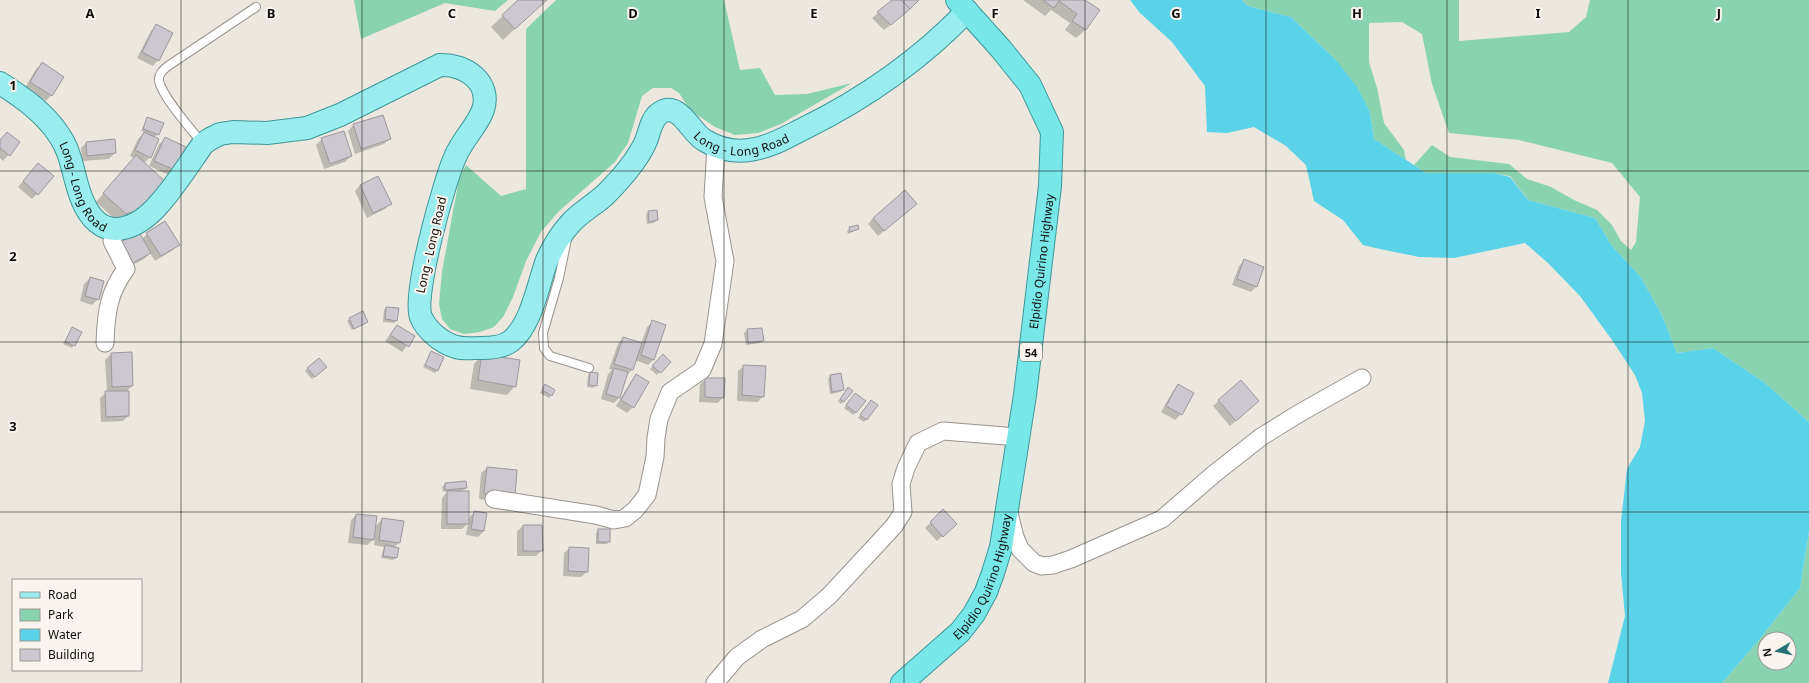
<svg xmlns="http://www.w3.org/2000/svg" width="1809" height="683" viewBox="0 0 1809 683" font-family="'Noto Sans',sans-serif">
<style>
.green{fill:#8ad3b1;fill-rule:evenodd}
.water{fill:#5ad3e8}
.shadow{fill:#0003}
.building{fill:#cdc8d0;stroke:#9c989e}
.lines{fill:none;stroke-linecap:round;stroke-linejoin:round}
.service-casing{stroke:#99948e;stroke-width:10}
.minor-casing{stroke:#99948e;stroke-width:19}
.primary-casing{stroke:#3d9798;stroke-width:24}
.trunk-casing{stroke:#3d9798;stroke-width:24}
.service{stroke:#fff;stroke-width:8}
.minor{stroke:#fff;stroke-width:17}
.primary{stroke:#99edee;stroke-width:22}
.trunk{stroke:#77e7e8;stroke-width:22}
.grid{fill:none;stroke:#100e0c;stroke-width:1;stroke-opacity:0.55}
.labels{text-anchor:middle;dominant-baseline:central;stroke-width:4;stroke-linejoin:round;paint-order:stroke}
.shield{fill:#f9f4ed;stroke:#565350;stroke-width:1}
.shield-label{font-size:11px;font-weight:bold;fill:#100e0c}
.street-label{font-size:12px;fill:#100e0c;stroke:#f9f4ed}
.grid-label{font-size:13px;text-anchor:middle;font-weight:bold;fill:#100e0c;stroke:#f9f4ed;stroke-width:4;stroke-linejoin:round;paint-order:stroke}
</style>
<rect width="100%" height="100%" fill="#ece7df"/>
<g class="green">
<polygon points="354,0 508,0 495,11 445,3 361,39"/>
<polygon points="556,0 724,0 740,70 760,68 775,95 807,94 852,83 781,124 758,133 735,135 715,127 690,110 679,93 671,88 653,88 642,96 628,143 615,162 558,212 541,232 526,261 513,297 503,317 494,327 480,332 464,334 450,329 442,319 439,304 442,272 459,179 466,165 501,196 526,189 526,29"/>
<polygon points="1242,0 1459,0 1459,41 1569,32 1586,17 1590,0 1809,0 1809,422 1765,383 1713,348 1677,353 1661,313 1640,276 1612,246 1595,218 1528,200 1510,176 1494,173 1426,173 1414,165 1432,145 1450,157 1509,164 1527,179 1551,187 1574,200 1597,210 1612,225 1621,241 1631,250 1636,242 1640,197 1612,163 1519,140 1449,133 1432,84 1422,34 1402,22 1369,23 1369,62 1377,88 1384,123 1404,150 1406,160 1374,139 1370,112 1336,60 1291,17 1248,6"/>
<path d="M1809,532V683H1722L1759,640L1800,588ZM1765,639H1789V663H1765Z"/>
</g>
<polygon class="water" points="1130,0 1242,0 1248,6 1291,17 1336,60 1357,87 1370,112 1374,139 1426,173 1494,173 1510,177 1528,200 1595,218 1612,246 1640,276 1661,313 1677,353 1713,348 1765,383 1809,422 1809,532 1800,588 1759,640 1722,683 1608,683 1625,616 1621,573 1621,521 1627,469 1640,447 1645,421 1642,393 1635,375 1612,340 1580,296 1548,263 1525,243 1454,258 1419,257 1380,249 1363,245 1343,220 1314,201 1306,165 1286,146 1254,127 1227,133 1207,132 1205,86 1172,42 1140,13"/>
<g class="shadow">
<polygon points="519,0 546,0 503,40 491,27"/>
<polygon points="890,0 918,0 903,15 884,30 872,18 891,2"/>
<polygon points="1023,0 1084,0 1098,11 1085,30 1076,38 1065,30 1070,23 1051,10 1045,16"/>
<polygon points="156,25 158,60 153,66 137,58 151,31"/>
<polygon points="42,64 51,95 46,101 25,88 36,69"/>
<polygon points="148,118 158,134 154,138 150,157 144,163 145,207 118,222 96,202 134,158 130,156 138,139 145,132 141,131"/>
<polygon points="353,125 390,139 384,144 355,154 348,131"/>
<polygon points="165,139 174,170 169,175 149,166 159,144"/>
<polygon points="322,139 351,156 345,162 324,169 316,145"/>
<polygon points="0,140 19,143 3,161 0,158"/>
<polygon points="86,143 115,153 109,159 82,161 81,148"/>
<polygon points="38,164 37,194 32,199 18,187"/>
<polygon points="360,185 390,204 385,209 367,218 355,191"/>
<polygon points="910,209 878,236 868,224 873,218"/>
<polygon points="648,212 657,220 654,223 647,224 646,215"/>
<polygon points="850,228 858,229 848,234 847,231"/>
<polygon points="147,234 178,244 173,250 155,261 150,253 144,259 127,268 116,249 142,239"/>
<polygon points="1244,261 1257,286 1251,292 1232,285 1239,266"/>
<polygon points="90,278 98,299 92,305 80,301 84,284"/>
<polygon points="386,308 396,320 394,323 383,322 384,310"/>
<polygon points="350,319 367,321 352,330 347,321"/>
<polygon points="653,321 654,359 648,365 635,360 632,370 627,375 619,398 614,403 601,399 608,374 612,370 609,369 618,344 623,338 641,344 647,327"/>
<polygon points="397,326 414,337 402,352 385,341"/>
<polygon points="72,328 81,332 72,348 63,344"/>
<polygon points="761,329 762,340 760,343 746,345 744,333 747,330"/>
<polygon points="431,353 437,370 435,373 423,367"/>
<polygon points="111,354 132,386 128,390 128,416 123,421 101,422 100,398 107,392 105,360"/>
<polygon points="482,355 515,386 507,395 470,389 474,364"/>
<polygon points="663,355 670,362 657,375 650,369"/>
<polygon points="744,366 763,396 758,402 737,401 738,371"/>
<polygon points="308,368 323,370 312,379 305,371"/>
<polygon points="590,373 596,385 593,388 587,387 588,375"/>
<polygon points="841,375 843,390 840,392 830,394 828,379 830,376"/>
<polygon points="636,376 633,407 627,413 616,406 631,381"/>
<polygon points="706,379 723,397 718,403 699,402 700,384"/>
<polygon points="1241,381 1258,401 1230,426 1213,406"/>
<polygon points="1178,385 1181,414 1175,420 1161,412 1173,391"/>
<polygon points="545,386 551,395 549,398 540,393"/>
<polygon points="846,391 844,401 841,404 838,401"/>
<polygon points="853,396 856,412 853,415 844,408"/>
<polygon points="869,404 877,406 864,422 858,418"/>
<polygon points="487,468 508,502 479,499 481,473"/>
<polygon points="445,484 466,488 461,492 468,519 474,512 486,514 484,531 478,537 466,535 468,523 462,529 441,529 442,498 448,491 443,492 442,487"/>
<polygon points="943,511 955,524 937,541 925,528"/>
<polygon points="356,515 375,527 382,519 399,542 394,548 398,548 396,558 393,560 381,558 384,547 374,545 375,538 367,545 348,543 351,520"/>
<polygon points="523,526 542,550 536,556 517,556 517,531"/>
<polygon points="598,530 609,541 607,544 596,544 596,533"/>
<polygon points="570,548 587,572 581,577 563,576 564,553"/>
</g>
<g class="building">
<polygon points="518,0 547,0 515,29 502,15"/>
<polygon points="892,0 901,0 910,9 891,25 877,12"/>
<polygon points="901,0 919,0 910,9"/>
<polygon points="1043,0 1085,0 1100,10 1086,30 1072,21 1077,14 1059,1 1054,8"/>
<polygon points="156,24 173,33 159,61 142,52"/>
<polygon points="42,62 64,77 52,96 30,82"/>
<polygon points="383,115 391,139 361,149 353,124"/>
<polygon points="147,117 164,123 159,135 143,129"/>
<polygon points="344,131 352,156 330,164 321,138"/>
<polygon points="7,132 20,142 10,156 0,148 0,140"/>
<polygon points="144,132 159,139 151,158 135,150"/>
<polygon points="165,137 186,147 175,170 154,161"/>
<polygon points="115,139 116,153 87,156 86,142"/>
<polygon points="136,155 166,182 145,208 126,214 103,193"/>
<polygon points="38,163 54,176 38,195 23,181"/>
<polygon points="378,176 392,204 373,213 360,185"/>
<polygon points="905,190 917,204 884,231 873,218"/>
<polygon points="657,210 658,220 649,222 648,211"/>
<polygon points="165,221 180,245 161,256 146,233"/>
<polygon points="858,225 859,229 850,232 849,227"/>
<polygon points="139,232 151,253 133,263 121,242"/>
<polygon points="1244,259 1264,267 1257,287 1237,279"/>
<polygon points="90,277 104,281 99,300 85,296"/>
<polygon points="386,307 399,308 397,321 385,319"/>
<polygon points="363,311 368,322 354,329 349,318"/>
<polygon points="652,320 666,325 654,360 641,355"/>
<polygon points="397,325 415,336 409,347 390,335"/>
<polygon points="72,327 82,332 75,346 65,342"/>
<polygon points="762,328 764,341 748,343 747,329"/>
<polygon points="623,337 642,343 633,370 614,364"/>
<polygon points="431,351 444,357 438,371 425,365"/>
<polygon points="132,352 133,386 112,387 111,353"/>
<polygon points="482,354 520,360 516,387 478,380"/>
<polygon points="663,354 671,362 661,373 652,366"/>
<polygon points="319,358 327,367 315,377 307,368"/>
<polygon points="743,365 766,366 764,397 742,395"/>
<polygon points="614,368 628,372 620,398 606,394"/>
<polygon points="590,372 598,373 597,386 589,385"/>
<polygon points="841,373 844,390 832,392 830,375"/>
<polygon points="636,374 649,382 634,408 621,400"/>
<polygon points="705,378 725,378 724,398 705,397"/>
<polygon points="1241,380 1259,401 1236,421 1218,400"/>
<polygon points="545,384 555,390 552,396 542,390"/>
<polygon points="1178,384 1194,393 1182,415 1166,406"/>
<polygon points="848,387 853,391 844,402 840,399"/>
<polygon points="105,391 129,391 129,416 106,417"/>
<polygon points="855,393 866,401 856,413 846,405"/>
<polygon points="871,400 878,405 867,420 860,415"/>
<polygon points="487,467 517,470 515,497 484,493"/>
<polygon points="466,481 467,488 445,490 445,483"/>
<rect x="447" y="491" width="22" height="33"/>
<polygon points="943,509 957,524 943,537 930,522"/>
<polygon points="474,511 487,513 484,531 471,529"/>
<polygon points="356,514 377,516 374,540 353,537"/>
<polygon points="382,518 404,521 400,543 379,540"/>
<polygon points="523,525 542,525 543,551 523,551"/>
<rect x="598" y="529" width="12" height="13"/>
<polygon points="385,545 399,548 397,558 383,556"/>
<polygon points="569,547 589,548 588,572 568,571"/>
</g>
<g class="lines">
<g class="service-casing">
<g id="service">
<path d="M202,143C191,129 163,98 159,81C158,74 163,70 168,66L256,7"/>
<polyline points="567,239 559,278 543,333 544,348 550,356 589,368"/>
</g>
</g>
<g class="minor-casing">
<g id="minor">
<path d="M105,343C106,314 108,293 126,269L112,241L116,230"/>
<polyline points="494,499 596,515 614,520 625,518 635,510 647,495 655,457 656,438 659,419 670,392 702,370 713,344 725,261 713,197 716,146"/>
<polyline points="1009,513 1015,537 1020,549 1034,563 1042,566 1053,565 1071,559 1162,519 1214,474 1261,437 1298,414 1362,378"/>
<polyline points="715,683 737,657 762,639 802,619 829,596 894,526 903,512 901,484 906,468 918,443 943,431 1019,437"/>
</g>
</g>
<g class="primary-casing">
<g id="primary">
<path id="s1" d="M0,83C22,97 45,113 59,135C74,156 73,183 85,206C104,244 138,229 160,203C176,185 189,164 203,144L210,139L220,134L233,132L267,133L307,128L340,115L440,65C465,64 492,82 483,110C477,126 463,139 456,155C445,178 412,296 421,317C426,330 442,343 456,347C464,349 473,348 481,348C492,348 503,347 511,341C532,324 538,284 547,260C552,249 561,234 569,225C579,213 594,205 605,195C615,185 625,174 633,163C638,156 643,148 646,141C650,131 651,119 660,113C679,100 691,133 704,140C720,150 737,153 755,149C772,146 787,137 803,129C864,99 920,60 967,11"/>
</g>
</g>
<g class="trunk-casing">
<g id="trunk">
<path id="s2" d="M902,683L960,632L974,614L986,592L993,573L1001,547L1025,395L1050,186L1052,132L1030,85L1001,49L957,0"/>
</g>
</g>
<use href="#service" class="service"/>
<use href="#minor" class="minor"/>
<use href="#primary" class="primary"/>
<use href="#trunk" class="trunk"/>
</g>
<path class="grid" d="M181,0V683M362,0V683M543,0V683M724,0V683M904,0V683M1085,0V683M1266,0V683M1447,0V683M1628,0V683M0,171H1809M0,342H1809M0,512H1809"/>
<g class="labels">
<rect class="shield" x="1020" y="343" width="22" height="18" rx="3"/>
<g class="shield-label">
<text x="1031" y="352">54</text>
</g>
<g class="street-label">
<text stroke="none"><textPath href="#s1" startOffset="1347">Long - Long Road</textPath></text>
<text stroke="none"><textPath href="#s1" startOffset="137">Long - Long Road</textPath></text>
<text transform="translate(431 245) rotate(-77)">Long - Long Road</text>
<text stroke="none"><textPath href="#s2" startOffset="461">Elpidio Quirino Highway</textPath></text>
<text stroke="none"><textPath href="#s2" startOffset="138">Elpidio Quirino Highway</textPath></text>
</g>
</g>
<g class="grid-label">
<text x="90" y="18">A</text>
<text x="271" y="18">B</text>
<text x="452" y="18">C</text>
<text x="633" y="18">D</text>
<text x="814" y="18">E</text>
<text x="995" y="18">F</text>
<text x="1176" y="18">G</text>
<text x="1357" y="18">H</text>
<text x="1538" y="18">I</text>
<text x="1719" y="18">J</text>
<text x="13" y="90">1</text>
<text x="13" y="261">2</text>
<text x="13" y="431">3</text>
</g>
<rect x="12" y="579" width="130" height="92" fill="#f9f4ed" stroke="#9c9893"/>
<rect x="20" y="592" width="20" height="6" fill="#99edee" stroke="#9c9893"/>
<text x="48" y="599" font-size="12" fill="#100e0c">Road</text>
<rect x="20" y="609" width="20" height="12" fill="#8ad3b1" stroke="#9c9893"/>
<text x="48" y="619" font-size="12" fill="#100e0c">Park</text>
<rect x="20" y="629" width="20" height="12" fill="#5ad3e8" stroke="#9c9893"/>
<text x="48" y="639" font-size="12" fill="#100e0c">Water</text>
<rect x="20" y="649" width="20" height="12" fill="#cdc8d0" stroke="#9c9893"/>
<text x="48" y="659" font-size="12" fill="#100e0c">Building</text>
<g transform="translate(1777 651) rotate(261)"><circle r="19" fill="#f9f4ed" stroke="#9c9893"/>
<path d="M0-3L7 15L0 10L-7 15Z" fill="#277276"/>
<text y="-6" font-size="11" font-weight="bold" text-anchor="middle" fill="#100e0c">N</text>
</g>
</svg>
